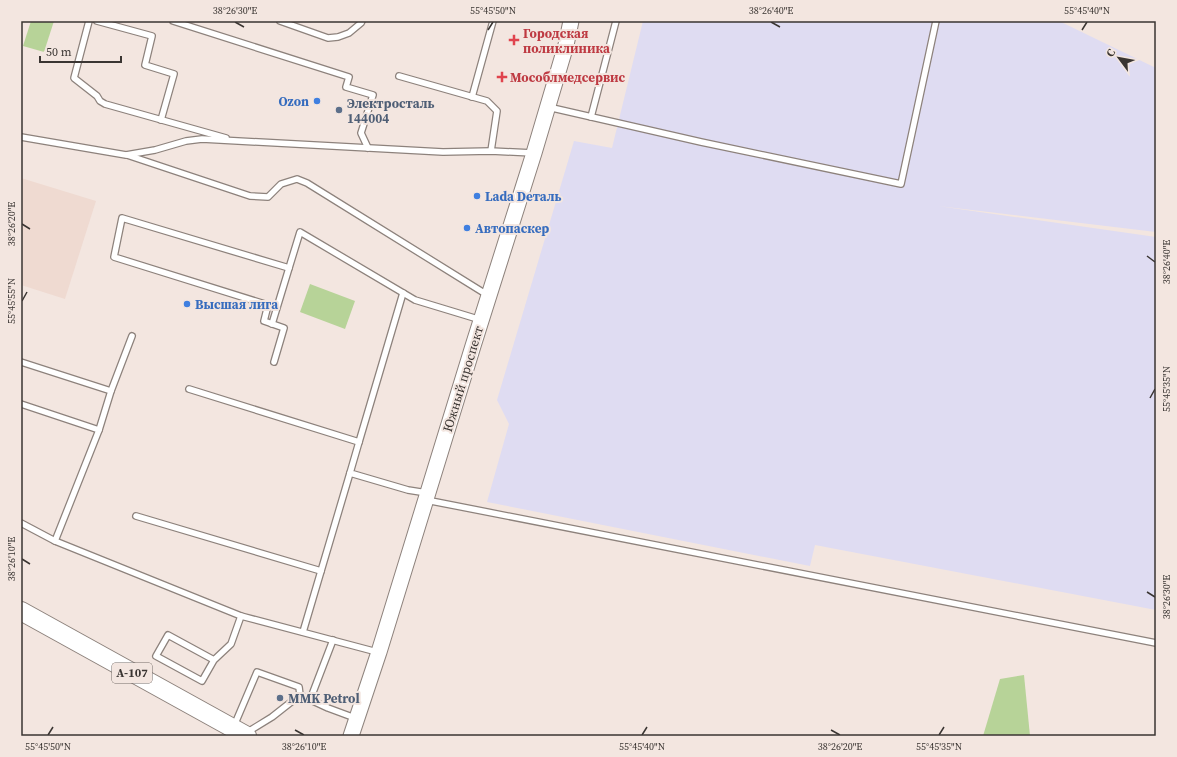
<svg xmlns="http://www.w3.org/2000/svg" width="1177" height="757" viewBox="0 0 1177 757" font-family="'Source Serif 4',serif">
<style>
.built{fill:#efdad1}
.industrial{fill:#dfdcf2}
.green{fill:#b7d398}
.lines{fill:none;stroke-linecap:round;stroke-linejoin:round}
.service-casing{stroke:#8d827c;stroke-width:8}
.secondary-casing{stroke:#8d827c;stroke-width:17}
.trunk-casing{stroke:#8d827c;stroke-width:20}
.service{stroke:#fff;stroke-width:5.5}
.secondary{stroke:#fff;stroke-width:15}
.trunk{stroke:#fff;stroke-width:18}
.ticks{fill:none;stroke:#3a3532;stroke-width:1.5}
.health-dot{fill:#e0444e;stroke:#f3e6e0;stroke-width:1.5}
.shop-dot{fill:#3f7fe0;stroke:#f3e6e0;stroke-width:1.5}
.service-dot{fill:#5c6f8a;stroke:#f3e6e0;stroke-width:1.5}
.labels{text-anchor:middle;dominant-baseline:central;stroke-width:4;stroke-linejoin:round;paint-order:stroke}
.shield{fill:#f3e6e0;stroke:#726a66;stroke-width:1}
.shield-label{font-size:12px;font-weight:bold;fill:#3a3532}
.health-label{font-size:13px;font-weight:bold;fill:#be3a42;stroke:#f3e6e0;text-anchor:start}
.shop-label{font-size:13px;font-weight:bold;fill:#366cbe;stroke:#f3e6e0;text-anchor:start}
.service-label{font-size:13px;font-weight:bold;fill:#4e5e75;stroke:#f3e6e0;text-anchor:start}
.street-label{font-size:13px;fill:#3a3532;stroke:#f3e6e0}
.neatline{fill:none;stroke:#3a3532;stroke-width:1.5}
.ticks-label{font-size:10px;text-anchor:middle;fill:#3a3532}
</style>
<rect width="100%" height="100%" fill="#f3e6e0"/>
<polygon class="built" points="21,178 96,201 65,299 21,285"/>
<polygon class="industrial" points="643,21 1059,21 1156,68 1156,232 938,206 1156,237 1156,610 815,545 810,566 487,502 509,424 497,400 574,141 612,148"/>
<g class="green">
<polygon points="31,21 54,21 44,52 23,46"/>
<polygon points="310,284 355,301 345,329 300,312"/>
<polygon points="1024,675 1030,736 983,736 1000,679"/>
</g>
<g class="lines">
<g class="service-casing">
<g id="service">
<polyline points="89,21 74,78 97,96 100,101 105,104 226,138"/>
<polyline points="97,21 152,36 145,65 174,74 161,120"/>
<polyline points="173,21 349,77 346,87 373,95 361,133 368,148"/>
<polyline points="280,21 328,38 338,37 349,33 361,23 362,21"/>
<polyline points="399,76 487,101 497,111 491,151"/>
<polyline points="472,97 493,21"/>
<polyline points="548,107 701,142 901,184 936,21"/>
<polyline points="591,117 616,21"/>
<polyline points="21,137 126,155 155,150 186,141 202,139 443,152 491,151 533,153"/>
<polyline points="127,155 250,196 268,197 281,184 297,179 307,183 489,296"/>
<polyline points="272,324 289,268"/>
<polyline points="21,362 111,391"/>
<polyline points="274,362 284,328 264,321 268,305 114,257 122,218 289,268 300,232 415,300 481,320"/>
<polyline points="189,389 359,442 350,473 408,490 427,493"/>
<polyline points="21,404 99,430"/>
<polyline points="359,442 403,293"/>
<polyline points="426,500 1156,643"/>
<polyline points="136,516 321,571"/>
<polyline points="21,523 55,541 241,616 377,652"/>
<polyline points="55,541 99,430 111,391 132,336"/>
<polyline points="303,632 350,473"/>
<polyline points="214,660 168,635 156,656 202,681 214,660 231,644 241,616"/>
<polyline points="310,700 333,640"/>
<polyline points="234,726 257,672 299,687 300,695"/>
<polyline points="246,733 272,717 300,695 328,708 355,718"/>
</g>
</g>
<g class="secondary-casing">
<polyline id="secondary" points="351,736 379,652 473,346 534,153 566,45 571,21"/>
</g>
<g class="trunk-casing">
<polyline id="trunk" points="21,611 247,736"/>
</g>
<use href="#service" class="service"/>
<use href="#secondary" class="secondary"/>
<use href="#trunk" class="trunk"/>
</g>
<path class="ticks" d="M235,22L244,27M771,22L780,27M488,30L493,22M1082,30L1087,22M22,224L30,229M1147,256L1155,262M22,301L27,292M1150,398L1155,389M22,559L30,564M1147,592L1155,597M295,730L304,735M831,730L840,735M48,735L53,727M642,735L647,727M939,735L944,727"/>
<g class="health-dot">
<path d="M512 34h4v4h4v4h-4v4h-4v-4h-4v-4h4z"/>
<path d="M500 71h4v4h4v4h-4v4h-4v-4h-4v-4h4z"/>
</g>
<g class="shop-dot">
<circle cx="317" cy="101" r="4"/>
<circle cx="477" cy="196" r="4"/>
<circle cx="467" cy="228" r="4"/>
<circle cx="187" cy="304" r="4"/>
</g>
<g class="service-dot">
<circle cx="339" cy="110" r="4"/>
<circle cx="280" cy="698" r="4"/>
</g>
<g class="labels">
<rect class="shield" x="112" y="663" width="40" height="20" rx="3"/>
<g class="shield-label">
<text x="132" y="673">А-107</text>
</g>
<g class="health-label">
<text x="523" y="33">Городская<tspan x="523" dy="15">поликлиника</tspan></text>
<text x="510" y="77">Мособлмедсервис</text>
</g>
<g class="shop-label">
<text x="309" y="101" text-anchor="end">Ozon</text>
<text x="485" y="196">Lada Dеталь</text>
<text x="475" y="228">Автопаскер</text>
<text x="195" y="304">Высшая лига</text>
</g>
<g class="service-label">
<text x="347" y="103">Электросталь<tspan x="347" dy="15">144004</tspan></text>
<text x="288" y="698">MMK Petrol</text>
</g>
<g class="street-label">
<text transform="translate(463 379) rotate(-73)">Южный проспект</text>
</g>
</g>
<rect width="1177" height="757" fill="none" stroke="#f3e6e0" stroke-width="44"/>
<g transform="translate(1119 58) rotate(302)" stroke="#f3e6e0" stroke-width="3" paint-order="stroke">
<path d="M0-3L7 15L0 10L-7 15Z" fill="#3a3532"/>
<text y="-6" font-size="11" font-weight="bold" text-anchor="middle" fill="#3a3532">С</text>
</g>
<path d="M40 56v6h81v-6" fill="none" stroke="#3a3532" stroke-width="2"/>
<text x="46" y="56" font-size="12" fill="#3a3532" stroke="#f3e6e0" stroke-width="3" paint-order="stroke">50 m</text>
<rect x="22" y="22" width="1133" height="713" class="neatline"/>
<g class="ticks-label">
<text x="235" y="14">38°26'30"E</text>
<text x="493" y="14">55°45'50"N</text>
<text x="771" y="14">38°26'40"E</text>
<text x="1087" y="14">55°45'40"N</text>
<text transform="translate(11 224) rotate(-90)" y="4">38°26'20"E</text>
<text transform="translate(1166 262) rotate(-90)" y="4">38°26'40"E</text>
<text transform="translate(11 301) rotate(-90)" y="4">55°45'55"N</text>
<text transform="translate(1166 389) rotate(-90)" y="4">55°45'35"N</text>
<text transform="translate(11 559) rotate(-90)" y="4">38°26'10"E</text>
<text transform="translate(1166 597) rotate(-90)" y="4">38°26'30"E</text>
<text x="48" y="750">55°45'50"N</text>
<text x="304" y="750">38°26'10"E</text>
<text x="642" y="750">55°45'40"N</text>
<text x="840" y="750">38°26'20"E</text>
<text x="939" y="750">55°45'35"N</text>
</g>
</svg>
